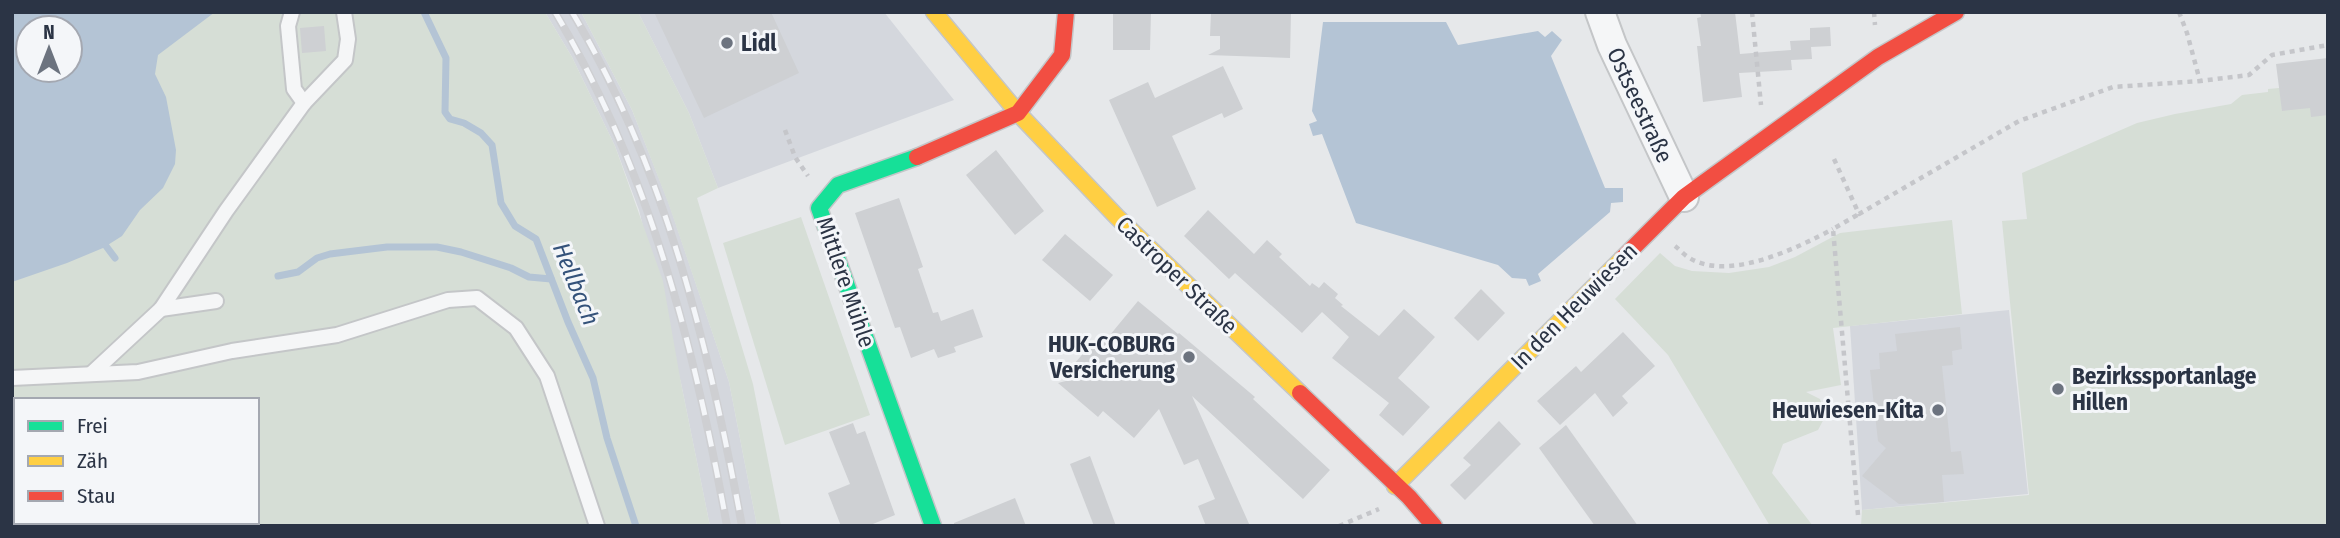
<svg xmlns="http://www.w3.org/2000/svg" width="2340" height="538" viewBox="0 0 2340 538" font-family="'Fira Sans Condensed',sans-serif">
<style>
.built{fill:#d4d7dd}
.green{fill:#d6ded6;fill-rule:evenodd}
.water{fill:#b4c4d5;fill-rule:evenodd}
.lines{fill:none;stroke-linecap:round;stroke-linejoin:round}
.stream{stroke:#b4c4d5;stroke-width:7}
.building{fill:#ced0d3}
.lane-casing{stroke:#c4c6c8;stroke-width:18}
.street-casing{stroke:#c4c6c8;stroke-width:32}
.fast-casing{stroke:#c4c6c8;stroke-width:19}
.slow-casing{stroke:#c4c6c8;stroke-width:19}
.jam-casing{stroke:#c4c6c8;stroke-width:19}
.path{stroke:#c5c6ca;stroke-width:4.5;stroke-dasharray:5 5;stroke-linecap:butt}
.lane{stroke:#f5f6f7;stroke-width:14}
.street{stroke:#f5f6f7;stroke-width:28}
.fast{stroke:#16e098;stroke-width:16}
.slow{stroke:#ffcf43;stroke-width:16}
.jam{stroke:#f24e42;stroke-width:16}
.rail-casing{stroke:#cecfd2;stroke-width:8}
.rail{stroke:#f4f6f9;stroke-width:5;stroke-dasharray:16;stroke-linecap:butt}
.poi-dot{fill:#6c737f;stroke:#f4f6f9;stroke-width:2.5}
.labels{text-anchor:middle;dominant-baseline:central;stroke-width:6;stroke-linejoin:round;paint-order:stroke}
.poi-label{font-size:23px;font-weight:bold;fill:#2b3445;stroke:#f4f6f9;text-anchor:start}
.street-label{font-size:23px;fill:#2b3445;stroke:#f4f6f9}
.water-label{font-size:24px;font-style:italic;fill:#34527a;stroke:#f4f6f9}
</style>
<rect width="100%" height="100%" fill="#e6e8ea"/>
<g class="built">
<polygon points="545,12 581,12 632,110 669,204 729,382 757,526 710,526 681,383 639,210 615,146 572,57"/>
<polygon points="638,12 884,12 954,100 718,188 689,113"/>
<polygon points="2009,310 2028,494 1862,510 1850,326"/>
</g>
<g class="green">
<path d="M12,12H545L572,57L615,146L663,281L681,383L710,526H12ZM28,28H70V70H28ZM16,400H257V522H16Z"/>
<polygon points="581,12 638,12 689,113 718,188 697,198 753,384 781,526 757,526 729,382 669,205 632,110"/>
<polygon points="2328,58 2328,526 1861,526 1862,510 2029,495 2002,221 2027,219 2022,173 2137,123 2175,114 2231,104 2242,95 2268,92 2268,89 2279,88"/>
<polygon points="801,217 870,415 785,445 723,243"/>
<polygon points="1952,220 1962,314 1833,328 1841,385 1806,392 1820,399 1826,415 1818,430 1783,444 1772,473 1813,526 1770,526 1668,355 1615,299 1660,253 1675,266 1692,271 1729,273 1769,267 1795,257 1840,233"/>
</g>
<g class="water">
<path d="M12,12H215L158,55L155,74L166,97L176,150L175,164L163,188L140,210L122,236L103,248L67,263L12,282ZM28,28H70V70H28Z"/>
<polygon points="1323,22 1446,22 1458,45 1538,31 1545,37 1552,31 1562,40 1551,56 1605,188 1623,188 1623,202 1611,203 1610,212 1538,274 1541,281 1529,286 1526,279 1512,278 1498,265 1356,223 1322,134 1313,136 1309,124 1317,121 1312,111"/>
</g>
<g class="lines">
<g class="stream">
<polyline points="424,12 446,58 445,112 450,119 464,123 481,133 492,145 501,203 515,226 536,239 568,322 593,378 607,438 636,526"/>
<polyline points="106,246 115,258"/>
<polyline points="278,276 298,272 317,258 330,254 387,247 437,247 461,252 511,268 529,277 551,279"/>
</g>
</g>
<g class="building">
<polygon points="654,12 771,12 799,73 704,118"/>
<polygon points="1113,12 1151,12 1150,50 1113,50"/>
<polygon points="1211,12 1291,12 1290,58 1208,55 1220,49 1220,36 1210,36"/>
<polygon points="1700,12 1735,12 1740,54 1791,50 1790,41 1810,40 1810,28 1830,27 1831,46 1811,47 1812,59 1791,60 1792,70 1739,73 1742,97 1703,102 1697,46 1701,46 1697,18 1701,17"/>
<polygon points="324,26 326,51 302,53 300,28"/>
<polygon points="2328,58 2328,115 2311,117 2310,108 2282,111 2276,64"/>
<polygon points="1223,66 1243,109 1224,118 1222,113 1172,136 1196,189 1157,207 1109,100 1148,82 1155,98"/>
<polygon points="996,150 1044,211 1015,235 966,175"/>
<polygon points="899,198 923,267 918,269 933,313 938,312 941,321 973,309 983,337 954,347 956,352 938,358 934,349 911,358 900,327 895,328 855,213"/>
<polygon points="1208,210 1254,254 1267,240 1282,254 1279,257 1310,286 1312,283 1319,288 1324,282 1338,294 1335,298 1343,305 1341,306 1379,336 1404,309 1435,337 1398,378 1430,407 1403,436 1379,415 1389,403 1332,358 1349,337 1322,312 1302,333 1235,273 1229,279 1184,236"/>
<polygon points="1065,234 1113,275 1090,301 1042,260"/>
<polygon points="1481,289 1505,313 1478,341 1454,318"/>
<polygon points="1138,301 1178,334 1179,333 1255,397 1253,399 1330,470 1303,499 1192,396 1250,526 1206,526 1198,506 1215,499 1198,459 1184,465 1159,409 1134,438 1103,411 1098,417 1058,383 1089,375 1075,363 1098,336 1105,341"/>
<polygon points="1960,327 1962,349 1952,351 1953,365 1942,366 1951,452 1961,451 1964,474 1942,475 1944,502 1899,504 1862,476 1886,448 1878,441 1870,370 1880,369 1879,353 1897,351 1895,334"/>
<polygon points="1623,332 1655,366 1622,396 1628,403 1613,417 1595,393 1560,425 1537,401 1576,366 1581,372"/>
<polygon points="1499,421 1521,444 1465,500 1450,485 1471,465 1463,458"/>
<polygon points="853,423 857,434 865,431 895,515 868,526 841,526 828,493 850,484 829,432"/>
<polygon points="1566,425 1611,488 1638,526 1595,526 1539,448"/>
<polygon points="1090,456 1116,526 1094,526 1070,464"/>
<polygon points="1015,498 1026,526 954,526 954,523"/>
</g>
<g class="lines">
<g class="lane-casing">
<g id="lane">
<polyline points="292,12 288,26 294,89 304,103"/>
<polyline points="161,309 216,301"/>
<polyline points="91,374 161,309 226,211 304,103 345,60 348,39 344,12"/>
<polyline points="12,378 138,372 232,351 337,335 448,300 477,298 516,328 547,376 597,526"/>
</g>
</g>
<g class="street-casing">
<polyline id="street" points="1600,12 1612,45 1684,197"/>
</g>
<g class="fast-casing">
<polyline id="fast" points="917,157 838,185 819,208 933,526"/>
</g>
<g class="slow-casing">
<g id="slow">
<polyline points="934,12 1018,113 1117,217 1300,393"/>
<polyline points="1395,486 1622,259"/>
</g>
</g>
<g class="jam-casing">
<g id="jam">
<polyline points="917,157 1018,113 1062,55 1066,12"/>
<polyline points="1622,259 1684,197 1878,57 1956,12"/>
<polyline points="1300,393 1409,497 1434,526"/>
</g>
</g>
<g class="path">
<polyline points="1752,12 1761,105"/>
<polyline points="1874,12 1875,25"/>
<polyline points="2179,12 2187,33 2200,81 2249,75 2272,55 2328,45"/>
<polyline points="785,130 795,157 808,176"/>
<polyline points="1834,159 1859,214 2019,121 2113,87 2200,81"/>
<path d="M1675,246C1679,249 1683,254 1688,257C1727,283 1797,248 1833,229"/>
<polyline points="1858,515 1833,229 1859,214"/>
<polyline points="1339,526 1379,509"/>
</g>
<use href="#lane" class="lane"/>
<use href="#street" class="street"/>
<use href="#fast" class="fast"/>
<use href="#slow" class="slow"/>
<use href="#jam" class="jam"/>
<g class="rail-casing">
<g id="rail">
<path d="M555,12C650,172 694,345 727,526"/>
<path d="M572,12C666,170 709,347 742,526"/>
</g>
</g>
<use href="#rail" class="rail"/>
</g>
<g class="poi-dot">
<circle cx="727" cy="43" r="7"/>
<circle cx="1189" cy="357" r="7"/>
<circle cx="2058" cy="389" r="7"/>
<circle cx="1938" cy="410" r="7"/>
</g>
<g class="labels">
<g class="poi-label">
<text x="741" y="43">Lidl</text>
<text x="1175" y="344" text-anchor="end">HUK-COBURG<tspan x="1175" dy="26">Versicherung</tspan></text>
<text x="2072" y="376">Bezirkssportanlage<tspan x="2072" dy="26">Hillen</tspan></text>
<text x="1924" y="410" text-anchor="end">Heuwiesen-Kita</text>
</g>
<g class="street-label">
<text transform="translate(1640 105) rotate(65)">Ostseestraße</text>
<text transform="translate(1177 275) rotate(44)">Castroper Straße</text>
<text transform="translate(846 282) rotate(71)">Mittlere Mühle</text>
<text transform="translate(1574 306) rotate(-45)">In den Heuwiesen</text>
</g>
<g class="water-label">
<text transform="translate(576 284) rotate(68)">Hellbach</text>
</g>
</g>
<rect width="2340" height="538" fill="none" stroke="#2b3445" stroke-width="28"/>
<rect x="14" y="398" width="245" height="126" fill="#f4f6f9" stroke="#a4a8b1" stroke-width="2"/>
<rect x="28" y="421" width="35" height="10" fill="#16e098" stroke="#a4a8b1" stroke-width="2"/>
<text x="77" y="433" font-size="21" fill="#2b3445">Frei</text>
<rect x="28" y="456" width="35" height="10" fill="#ffcf43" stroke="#a4a8b1" stroke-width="2"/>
<text x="77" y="468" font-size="21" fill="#2b3445">Zäh</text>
<rect x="28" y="491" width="35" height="10" fill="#f24e42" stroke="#a4a8b1" stroke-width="2"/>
<text x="77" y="503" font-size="21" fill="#2b3445">Stau</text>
<g transform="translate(49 49)"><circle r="33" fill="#f4f6f9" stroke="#a4a8b1" stroke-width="2"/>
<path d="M0-5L12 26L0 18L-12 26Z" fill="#6c737f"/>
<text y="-10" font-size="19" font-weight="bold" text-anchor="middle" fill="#2b3445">N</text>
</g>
</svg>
